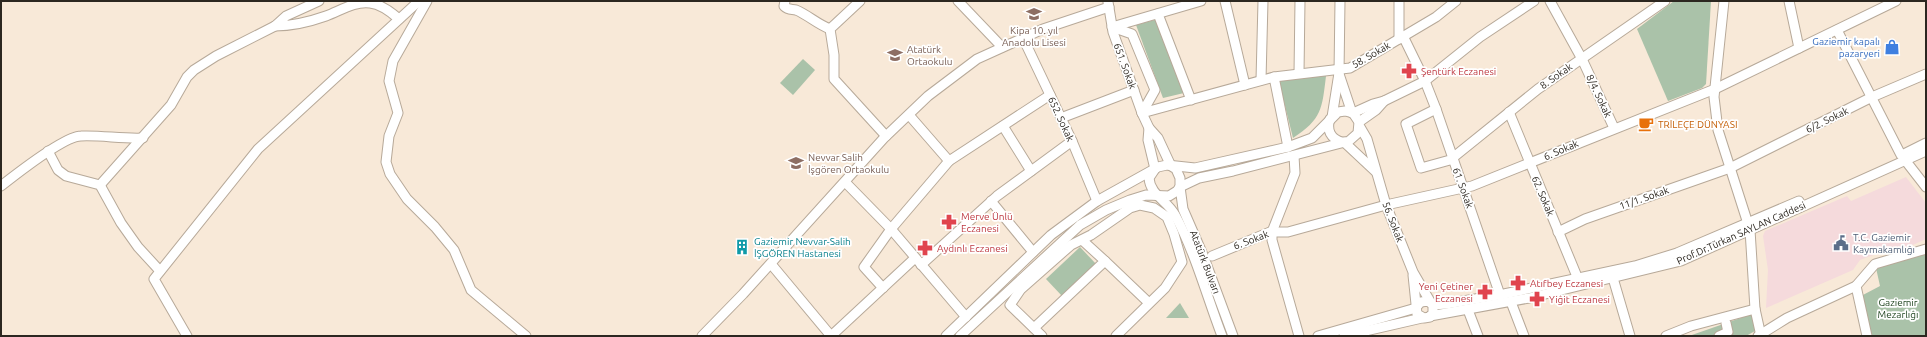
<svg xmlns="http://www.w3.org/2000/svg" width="1927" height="337" viewBox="0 0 1927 337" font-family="Ubuntu,sans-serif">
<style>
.commercial{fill:#f5dadc}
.green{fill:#aac2a9}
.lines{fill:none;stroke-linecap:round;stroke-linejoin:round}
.minor-casing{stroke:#b7a999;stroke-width:11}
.minor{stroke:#fff;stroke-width:9}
.labels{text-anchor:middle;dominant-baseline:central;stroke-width:3.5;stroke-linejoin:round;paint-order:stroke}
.education-label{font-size:10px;fill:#785e54;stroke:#fff;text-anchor:start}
.shop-label{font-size:10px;fill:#366cbe;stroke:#fff;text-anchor:end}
.street-label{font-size:10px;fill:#2c2720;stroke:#fff}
.health-label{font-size:10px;fill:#be3a42;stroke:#fff;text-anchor:start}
.food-label{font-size:10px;fill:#c56008;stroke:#fff;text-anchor:start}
.service-label{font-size:10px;fill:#4e5e75;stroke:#fff;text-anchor:start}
.culture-label{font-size:10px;fill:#0d838f;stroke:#fff;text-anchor:start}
.park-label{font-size:10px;fill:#204520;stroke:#fff}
</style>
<rect width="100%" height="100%" fill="#f8e9d8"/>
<polygon class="commercial" points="1906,177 1926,203 1926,239 1895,253 1892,248 1860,260 1853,270 1766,308 1768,270 1763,236 1765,231 1847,196 1851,201"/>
<g class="green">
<polygon points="1674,1 1711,1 1706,84 1702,88 1668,101 1637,29"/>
<polygon points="1158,19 1184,93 1163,98 1136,25"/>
<polygon points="803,59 815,70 793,95 780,83"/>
<path d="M1326,76C1322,109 1322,119 1293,138L1279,82L1288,77Z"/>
<polygon points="1080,247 1096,264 1062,296 1046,279"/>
<polygon points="1926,254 1926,336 1871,336 1861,296 1880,286 1876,268 1897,261"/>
<polygon points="1180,303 1189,318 1166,318"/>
<polygon points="1752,314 1755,331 1746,336 1689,336"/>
</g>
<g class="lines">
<g class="minor-casing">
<g id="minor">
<polyline points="427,1 393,61 389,81 398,113 389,136 386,162 390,174 407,199 435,227 454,250 471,290 526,336"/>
<path d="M785,1L784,6C788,10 791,9 796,10C808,15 817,24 830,29"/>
<polyline points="860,1 830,29 834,55 834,79 886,136"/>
<polyline points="958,1 1002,47"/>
<polyline points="1225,1 1245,85"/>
<polyline points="1550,1 1582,59 1614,128"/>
<polyline points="1724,1 1714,97 1718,130 1750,230 1755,309 1761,336"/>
<polyline points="1789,1 1799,48"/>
<polyline points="1108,2 1113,32 1142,113 1149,128 1158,138 1171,166 1176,169 1180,178 1180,187 1183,209 1203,255 1233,336"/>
<polyline points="1158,14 1191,100"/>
<path d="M275,26C293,26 309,22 326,16C340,11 354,1 370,3C381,4 391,12 399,19"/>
<polyline points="1837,30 1901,155"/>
<polyline points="1403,36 1425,81 1436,109 1500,295"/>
<polyline points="1023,38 1072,141 1097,201"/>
<polyline points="1399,39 1399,1"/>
<polyline points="1299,73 1300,1"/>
<polyline points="1339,74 1352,113"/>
<polyline points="1274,77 1350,68 1436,17 1456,1"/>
<polyline points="1261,80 1263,1"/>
<polyline points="1436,109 1406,124 1421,168 1450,160 1538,89 1665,1"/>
<polyline points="1509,112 1578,279"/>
<polyline points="1142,113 1274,77 1288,147"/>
<polyline points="1142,113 1155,90 1132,34 1112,27 1201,1"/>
<polyline points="1353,113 1373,104 1384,101 1425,81 1480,37 1534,1"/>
<polyline points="909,115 949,161 1050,95"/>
<polyline points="1332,117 1339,73 1340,1"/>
<polyline points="1061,118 1134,90"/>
<path d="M1330,119C1326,130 1331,139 1342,142"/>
<polyline points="1359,122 1376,110 1384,101"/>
<polyline points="1003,126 1031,171"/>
<polyline points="1360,127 1367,139 1386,205 1413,272 1431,303"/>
<polyline points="1149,128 1148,140 1155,169"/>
<polyline points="1344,142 1375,171"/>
<polyline points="48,151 58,170 66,176 100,185 121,223 138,247 160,271"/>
<polyline points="1902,155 1926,143"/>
<polyline points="1294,156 1295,173 1272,232 1272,240 1299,336"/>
<polyline points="1905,160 1926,187"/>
<path d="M1155,169L1149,178C1150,195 1168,201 1175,215C1195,252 1207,297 1222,336"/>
<polyline points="845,182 891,229 966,317"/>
<polyline points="100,185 171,105 187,77 194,70 216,56 275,26 286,16 319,1"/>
<path d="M1,186C15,175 65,136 81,136C101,135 122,139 143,138"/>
<polyline points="991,201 1033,252"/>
<polyline points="1558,232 1585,219 1730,168 1872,97 1926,74"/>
<polyline points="1212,256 1270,232 1288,232 1386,205 1472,186 1715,89 1896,1"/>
<polyline points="1105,261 1149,303"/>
<polyline points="771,264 831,336"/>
<polyline points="921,265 997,196 1072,141"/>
<polyline points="1413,275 1417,314 1424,318 1430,317 1433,313 1433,305 1428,301 1421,302 1417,306"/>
<polyline points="1613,278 1630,336"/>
<polyline points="1856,286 1867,336"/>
<polyline points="883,288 864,267 891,229 949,161"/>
<polyline points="1511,302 1524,336"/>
<polyline points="1433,305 1446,304 1504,294 1635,266 1677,253 1799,201"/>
<polyline points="1468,310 1478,336"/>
<polyline points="1430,316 1529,298 1681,261 1926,151"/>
<polyline points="1034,328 1105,261 1082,240"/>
<polyline points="187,336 154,279 258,149 419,1"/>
<polyline points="702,336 743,294 884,138 928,96 977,59 1043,29 1109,7"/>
<polyline points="831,336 915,258"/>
<polyline points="946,336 1051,235 1097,201 1158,167 1167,165 1195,168 1288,147 1312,138 1338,112 1345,111 1353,113 1359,122 1358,133 1349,141 1233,171 1199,178 1180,187"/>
<polyline points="960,336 1080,225 1106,210 1130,200 1146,195 1169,196 1177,191 1180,187"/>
<polyline points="1042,336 1010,305 1021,289 1071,245 1091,235 1130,208 1140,205 1154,208 1167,217 1174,234 1182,262 1165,288 1116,336"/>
<polyline points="1318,336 1416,308"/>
<polyline points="1344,336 1422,318"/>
<polyline points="1666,336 1691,326 1755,309"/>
<polyline points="1719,336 1728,332 1726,323"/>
<polyline points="1758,336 1787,318 1856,286 1875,264 1926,249"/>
</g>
</g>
<use href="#minor" class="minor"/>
</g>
<defs>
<g id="school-bare" transform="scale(1.2)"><path d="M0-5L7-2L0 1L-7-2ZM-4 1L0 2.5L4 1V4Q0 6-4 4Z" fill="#8d6e63" stroke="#fff" stroke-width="2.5" paint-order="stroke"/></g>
<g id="shop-bare" transform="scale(1.2)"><path d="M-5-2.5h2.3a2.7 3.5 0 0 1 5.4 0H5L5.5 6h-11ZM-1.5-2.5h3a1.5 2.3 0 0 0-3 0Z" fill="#3f7fe0" stroke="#fff" stroke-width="2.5" paint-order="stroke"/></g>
<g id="pharmacy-bare" transform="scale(1.2)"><path d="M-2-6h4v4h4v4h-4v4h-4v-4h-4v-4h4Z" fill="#e0444e" stroke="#fff" stroke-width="2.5" paint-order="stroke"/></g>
<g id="cafe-bare" transform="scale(1.2)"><path d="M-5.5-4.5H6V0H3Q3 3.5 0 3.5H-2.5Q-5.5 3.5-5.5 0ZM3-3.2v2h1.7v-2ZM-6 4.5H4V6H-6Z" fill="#e8710a" stroke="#fff" stroke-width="2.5" paint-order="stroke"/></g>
<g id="civic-bare" transform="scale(1.2)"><path d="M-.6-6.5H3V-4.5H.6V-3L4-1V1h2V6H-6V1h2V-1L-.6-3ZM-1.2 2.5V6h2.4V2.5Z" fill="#5c6f8a" stroke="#fff" stroke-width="2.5" paint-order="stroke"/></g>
<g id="building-bare" transform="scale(1.2)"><path d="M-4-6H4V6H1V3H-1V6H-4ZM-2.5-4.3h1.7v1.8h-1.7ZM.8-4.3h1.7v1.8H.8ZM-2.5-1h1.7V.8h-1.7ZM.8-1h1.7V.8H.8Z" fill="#0f9aa8" stroke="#fff" stroke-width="2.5" paint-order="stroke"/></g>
</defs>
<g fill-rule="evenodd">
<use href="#school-bare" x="1034" y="14"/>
<use href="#shop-bare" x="1892" y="47"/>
<use href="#school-bare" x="895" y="55"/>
<use href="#pharmacy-bare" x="1409" y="71"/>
<use href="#cafe-bare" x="1646" y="124"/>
<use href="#school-bare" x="796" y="163"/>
<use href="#pharmacy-bare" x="949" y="222"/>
<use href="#civic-bare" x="1841" y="243"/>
<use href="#building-bare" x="742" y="247"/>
<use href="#pharmacy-bare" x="925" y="248"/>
<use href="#pharmacy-bare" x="1518" y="283"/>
<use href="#pharmacy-bare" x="1485" y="292"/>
<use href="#pharmacy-bare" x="1537" y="299"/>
</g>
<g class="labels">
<g class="education-label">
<text x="1034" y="30" text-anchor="middle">Kipa 10. yıl<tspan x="1034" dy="12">Anadolu Lisesi</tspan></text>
<text x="907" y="49">Atatürk<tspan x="907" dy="12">Ortaokulu</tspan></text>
<text x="808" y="157">Nevvar Salih<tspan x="808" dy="12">İşgören Ortaokulu</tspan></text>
</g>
<g class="shop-label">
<text x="1880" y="41">Gaziemir kapalı<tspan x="1880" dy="12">pazaryeri</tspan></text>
</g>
<g class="street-label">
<text transform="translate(1371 55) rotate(-30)">58. Sokak</text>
<text transform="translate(1125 66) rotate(70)">651. Sokak</text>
<text transform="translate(1556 76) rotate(-35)">8. Sokak</text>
<text transform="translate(1599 96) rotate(65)">8/4. Sokak</text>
<text transform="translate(1061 119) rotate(65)">652. Sokak</text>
<text transform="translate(1827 120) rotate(-26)">6/2. Sokak</text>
<text transform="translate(1561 150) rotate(-23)">6. Sokak</text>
<text transform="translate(1463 188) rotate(70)">61. Sokak</text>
<text transform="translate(1543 196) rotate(67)">62. Sokak</text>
<text transform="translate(1644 198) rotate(-19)">11/1. Sokak</text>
<text transform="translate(1393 222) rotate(69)">56. Sokak</text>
<text transform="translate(1741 233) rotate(-24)">Prof.Dr.Türkan SAYLAN Caddesi</text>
<text transform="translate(1251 240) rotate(-21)">6. Sokak</text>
<text transform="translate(1205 262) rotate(69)">Atatürk Bulvarı</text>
</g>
<g class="health-label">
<text x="1421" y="71">Şentürk Eczanesi</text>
<text x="961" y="216">Merve Ünlü<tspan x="961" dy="12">Eczanesi</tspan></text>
<text x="937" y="248">Aydınlı Eczanesi</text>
<text x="1530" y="283">Atıfbey Eczanesi</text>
<text x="1473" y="286" text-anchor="end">Yeni Çetiner<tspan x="1473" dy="12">Eczanesi</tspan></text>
<text x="1549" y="299">Yiğit Eczanesi</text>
</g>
<g class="food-label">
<text x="1658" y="124">TRİLEÇE DÜNYASI</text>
</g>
<g class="service-label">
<text x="1853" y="237">T.C. Gaziemir<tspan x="1853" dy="12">Kaymakamlığı</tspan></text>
</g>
<g class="culture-label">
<text x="754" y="241">Gaziemir Nevvar-Salih<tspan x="754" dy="12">İŞGÖREN Hastanesi</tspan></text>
</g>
<g class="park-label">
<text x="1898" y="302">Gaziemir<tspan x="1898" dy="12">Mezarlığı</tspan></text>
</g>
</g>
<rect width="1927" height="337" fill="none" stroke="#2c2720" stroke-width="4"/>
</svg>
